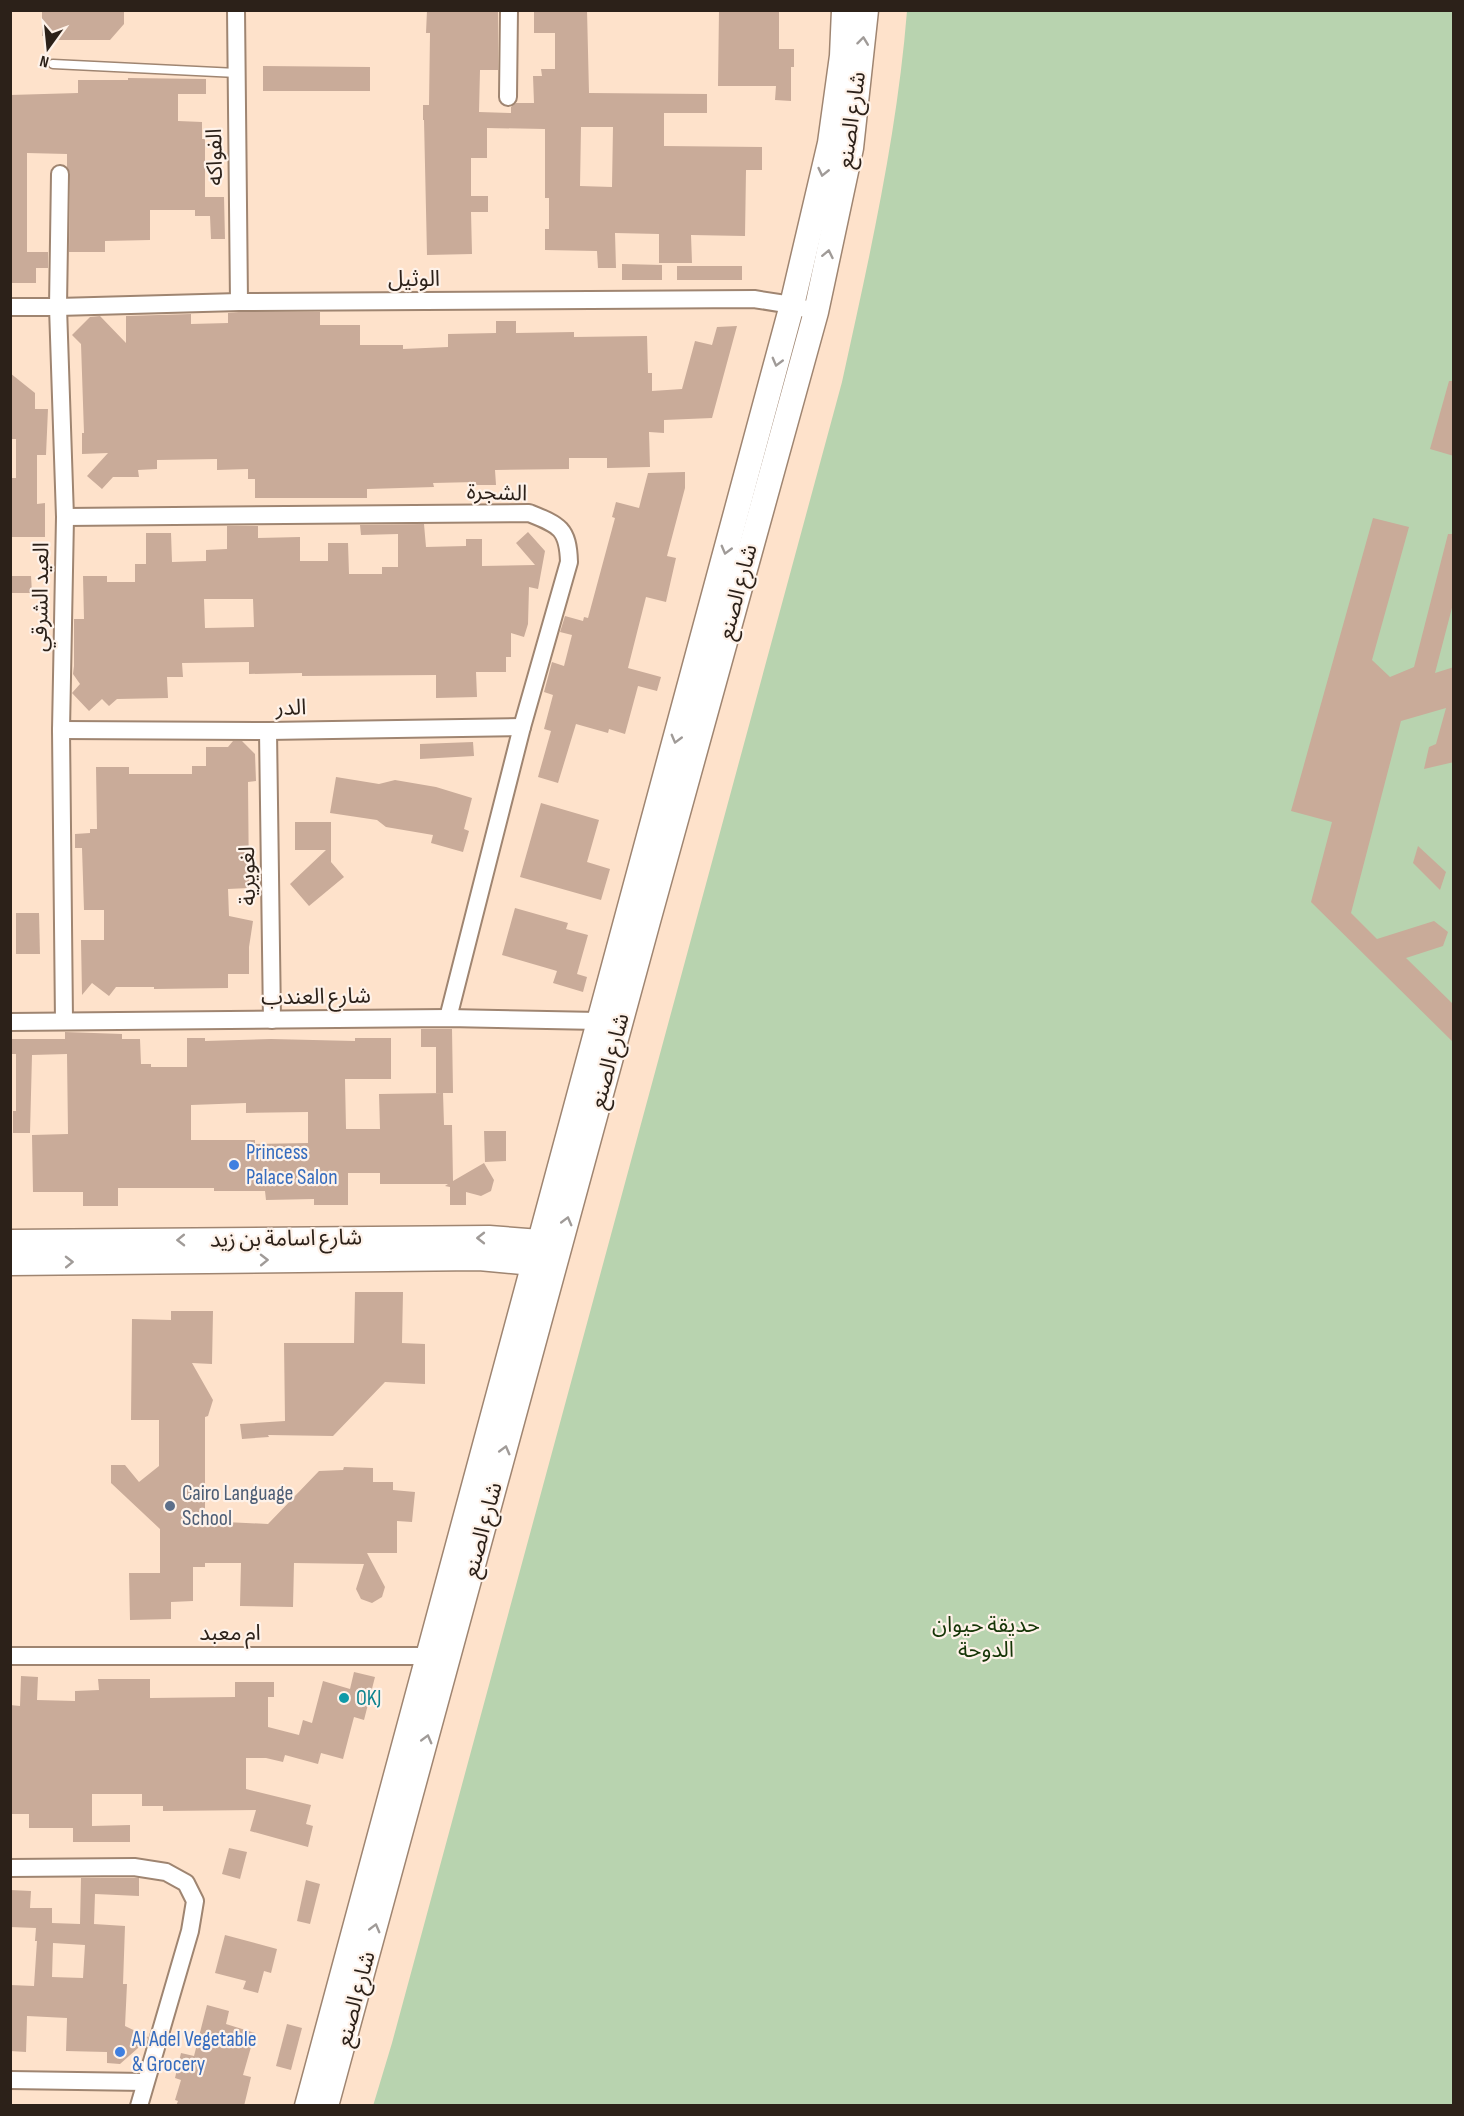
<svg xmlns="http://www.w3.org/2000/svg" width="1464" height="2116" viewBox="0 0 1464 2116" font-family="'Sofia Sans Condensed','Noto Sans Arabic',sans-serif">
<style>
.green{fill:#b8d3af}
.building{fill:#c9ab99;fill-rule:evenodd}
.lines{fill:none;stroke-linecap:round;stroke-linejoin:round}
.lane-casing{stroke:#9f8571;stroke-width:11}
.street-casing{stroke:#9f8571;stroke-width:20}
.secondary-casing{stroke:#9f8571;stroke-width:27}
.lane{stroke:#fff;stroke-width:8}
.street{stroke:#fff;stroke-width:16}
.secondary{stroke:#fff;stroke-width:24}
.oneway{stroke:#a09b98}
.shop-dot{fill:#3f7fe0;stroke:#fef2e9;stroke-width:2}
.service-dot{fill:#5c6f8a;stroke:#fef2e9;stroke-width:2}
.culture-dot{fill:#0f9aa8;stroke:#fef2e9;stroke-width:2}
.labels{text-anchor:middle;dominant-baseline:central;stroke-width:4.5;stroke-linejoin:round;paint-order:stroke}
.street-label{font-size:22px;fill:#2c2119;stroke:#fef2e9}
.shop-label{font-size:22px;fill:#366cbe;stroke:#fef2e9;text-anchor:start}
.service-label{font-size:22px;fill:#4e5e75;stroke:#fef2e9;text-anchor:start}
.park-label{font-size:22px;fill:#153506;stroke:#fef2e9}
.culture-label{font-size:22px;fill:#0d838f;stroke:#fef2e9;text-anchor:start}
</style>
<rect width="100%" height="100%" fill="#fee2cb"/>
<path class="green" d="M907,11H1453V2105L373,2106L392,2043L842,382C869,259 897,136 907,11Z"/>
<g class="building">
<polygon points="42,10 124,10 124,24 110,40 51,40 51,36 42,36"/>
<path d="M427,10H498V70H480L479,112L511,113V107L516,103H534L533,76H542L541,69H555V33H534V10H587L589,93L707,94V113H664V146L762,147V170H746L745,236L691,235L692,263H659V234L615,233L616,268H598L597,251L545,250V229H549V198H545V129L487,128V158H471V196H488V212H471L472,254L427,255L424,120H423V105H429L430,33H426ZM581,127H613L612,187L580,186Z"/>
<polygon points="719,10 779,10 779,49 794,49 794,67 791,67 791,101 775,100 776,86 718,86"/>
<polygon points="263,66 370,67 370,91 263,91"/>
<polygon points="128,78 206,79 206,94 178,94 178,121 202,122 202,139 205,139 205,197 224,197 225,239 211,239 210,216 195,216 195,210 150,210 150,240 105,241 105,252 69,252 70,174 67,167 67,154 27,153 27,252 48,252 48,268 36,268 36,283 10,283 10,95 78,93 78,80 128,80"/>
<polygon points="622,264 662,265 662,280 622,280"/>
<rect x="677" y="266" width="65" height="14"/>
<polygon points="239,312 320,312 320,325 360,325 360,345 403,345 403,349 448,347 448,334 496,333 496,321 516,321 516,333 574,332 574,337 647,336 648,373 652,373 652,391 682,389 695,341 712,345 717,327 737,326 712,418 664,420 664,433 649,432 650,467 607,468 607,458 569,458 569,469 495,470 496,485 476,485 476,482 433,483 434,487 367,489 367,498 255,498 255,479 248,479 248,469 217,470 217,459 157,460 157,469 138,470 139,477 113,477 102,489 87,476 108,453 82,454 82,433 84,433 81,344 72,335 90,317 100,316 126,343 126,316 191,314 191,324 228,323 228,313"/>
<polygon points="10,373 35,393 35,409 48,409 46,455 37,455 37,504 45,503 45,537 10,537 10,478 16,478 16,439 10,439"/>
<polygon points="1449,381 1454,381 1454,456 1430,449"/>
<polygon points="685,472 685,488 667,556 676,558 666,602 646,597 628,668 661,677 657,691 638,686 625,734 609,729 608,733 576,724 558,783 538,777 551,731 544,729 553,695 544,692 552,662 564,666 572,635 560,632 565,616 583,621 584,617 588,618 615,518 612,517 616,502 639,508 648,473"/>
<polygon points="1373,518 1409,527 1372,660 1390,677 1414,667 1448,534 1454,534 1454,600 1435,673 1454,667 1454,762 1424,769 1429,747 1436,744 1446,708 1401,721 1351,913 1377,939 1434,921 1448,932 1443,946 1406,958 1454,1005 1454,1043 1311,902 1332,822 1291,811"/>
<path d="M424,524L426,547L466,546V539H482V566L535,565L516,543L528,532L545,551L538,589L529,587L528,624L524,637L511,633V657H506V672H476L477,697L436,698V675L302,676V673L249,674V662L182,663L183,677H167L168,698L117,699L109,706L102,699L89,711L72,693L80,684L73,674L74,666V619H84L83,576H107V582H135V564H146V533H171L172,562L206,561V550L227,549V526H258V538L300,537V561H328V543H348L349,574H382V567H398V534L361,535L360,525ZM204,599H253L254,627L205,628Z"/>
<polygon points="11,576 31,576 32,593 11,593"/>
<polygon points="233,741 242,741 255,754 256,781 248,782 249,888 228,889 229,916 253,921 249,947 249,974 228,974 228,988 154,989 154,987 116,987 109,996 92,983 82,995 81,940 104,940 104,910 84,910 82,848 75,848 75,834 90,833 90,829 97,829 96,767 129,767 129,774 192,774 192,766 206,766 206,747 228,747"/>
<polygon points="473,742 474,756 420,759 420,744"/>
<polygon points="336,777 379,784 395,780 436,787 472,798 464,829 469,831 463,852 431,843 433,835 386,827 377,820 330,813"/>
<polygon points="541,803 599,820 587,862 610,869 601,900 520,877"/>
<polygon points="295,822 331,822 331,862 344,877 309,906 290,884 326,850 295,850"/>
<polygon points="1418,846 1446,872 1440,890 1413,863"/>
<polygon points="515,908 568,923 566,929 588,935 577,974 587,977 583,992 553,983 557,971 502,955"/>
<polygon points="16,913 39,913 40,954 16,954"/>
<polygon points="421,1029 452,1029 453,1093 436,1093 436,1047 421,1047"/>
<path d="M65,1032L122,1034V1039H140L141,1064H151V1067H187V1038H205V1041L271,1039L355,1041V1038H391V1079H345L346,1129H380L379,1094L443,1093L444,1125H452L453,1181L484,1163L494,1180L491,1191L481,1196L466,1192V1205H450V1187L445,1186L448,1184H380V1173H348V1205H314V1199L266,1200L265,1191H214V1188H118V1206H83V1192H33L32,1135L68,1134L67,1054L32,1055L30,1133H13V1111H16V1054H10V1039H65ZM246,1103V1113L308,1112V1143L255,1144V1140H191V1105Z"/>
<polygon points="484,1131 506,1131 506,1161 485,1162"/>
<polygon points="355,1292 403,1292 402,1343 425,1344 425,1384 385,1382 333,1436 268,1435 269,1437 242,1439 240,1424 285,1421 284,1343 354,1343"/>
<polygon points="171,1311 213,1311 212,1364 192,1363 213,1400 208,1416 205,1417 205,1521 268,1524 319,1471 343,1470 344,1467 373,1468 373,1482 393,1482 393,1490 415,1492 412,1522 397,1521 397,1553 367,1553 385,1587 382,1597 372,1603 361,1599 356,1589 364,1564 294,1563 293,1607 240,1606 241,1563 205,1563 205,1567 193,1567 193,1601 171,1602 171,1619 130,1620 129,1573 160,1573 160,1529 111,1483 111,1465 125,1465 139,1482 159,1466 159,1420 131,1420 132,1319 171,1320"/>
<polygon points="354,1672 375,1677 364,1720 354,1717 343,1759 321,1753 318,1764 285,1755 283,1762 266,1758 246,1758 246,1789 311,1805 306,1824 313,1826 308,1847 250,1831 256,1810 163,1811 163,1806 142,1806 142,1794 92,1794 92,1826 130,1825 130,1842 73,1842 73,1828 29,1828 29,1814 10,1814 10,1705 20,1706 21,1676 38,1677 37,1700 75,1701 75,1691 99,1690 98,1679 150,1679 150,1698 235,1697 235,1682 274,1682 274,1697 268,1697 268,1727 299,1735 303,1720 312,1723 323,1681 350,1689"/>
<polygon points="229,1848 247,1852 240,1879 222,1874"/>
<path d="M81,1878H139V1896L95,1894L94,1924L125,1926L123,1984H127L125,2026L148,2037L147,2040L120,2064L107,2063V2052L66,2051L67,2018L27,2016L26,2052L10,2051V1985L34,1986L37,1941H35L36,1928L10,1927V1890L31,1891L30,1908H52V1923L80,1924ZM53,1943L85,1945L83,1978L52,1977Z"/>
<polygon points="306,1880 320,1884 310,1924 297,1921"/>
<polygon points="225,1935 277,1949 271,1973 264,1971 258,1993 243,1989 246,1981 215,1973"/>
<polygon points="207,2005 229,2011 226,2024 255,2033 243,2075 251,2077 244,2106 176,2106 178,2101 175,2100 181,2080 175,2078 181,2053 194,2056"/>
<polygon points="287,2024 302,2028 291,2070 276,2066"/>
</g>
<g class="lines">
<g class="lane-casing">
<polyline id="lane" points="53,64 237,73"/>
</g>
<g class="street-casing">
<g id="street">
<polyline points="236,10 239,302"/>
<polyline points="508,97 509,10"/>
<polyline points="60,174 58,307 65,517 61,730 64,1021"/>
<polyline points="10,307 58,307 239,302 754,299 792,305 816,312"/>
<path d="M65,517L529,513C559,525 568,528 569,562L522,727L448,1018"/>
<polyline points="61,730 268,731 522,727"/>
<polyline points="268,731 272,1020"/>
<polyline points="10,1022 448,1018 599,1021 609,1024"/>
<polyline points="10,1656 429,1656 438,1658"/>
<polyline points="10,1868 134,1867 166,1872 186,1883 195,1901 190,1931 139,2106"/>
<polyline points="10,2080 145,2082"/>
</g>
</g>
<g class="secondary-casing">
<g id="secondary">
<polyline points="10,1242 489,1238 540,1242 555,1246"/>
<polyline points="10,1263 479,1258 533,1263 547,1267"/>
<polyline points="307,2106 792,305 830,143 842,56 844,10"/>
<polyline points="326,2106 648,921 816,312 851,148 866,10"/>
</g>
</g>
<use href="#lane" class="lane"/>
<use href="#street" class="street"/>
<use href="#secondary" class="secondary"/>
</g>
<defs><path id="oneway-chevron" d="M-2-3.5L2.5 0L-2 3.5" fill="none" stroke-width="1.6" stroke-linecap="round" stroke-linejoin="round" transform="scale(1.5)"/></defs>
<g class="oneway">
<use href="#oneway-chevron" transform="translate(863 41) rotate(-83)"/>
<use href="#oneway-chevron" transform="translate(823 172) rotate(103)"/>
<use href="#oneway-chevron" transform="translate(828 254) rotate(-78)"/>
<use href="#oneway-chevron" transform="translate(777 362) rotate(105)"/>
<use href="#oneway-chevron" transform="translate(726 550) rotate(105)"/>
<use href="#oneway-chevron" transform="translate(676 739) rotate(105)"/>
<use href="#oneway-chevron" transform="translate(567 1221) rotate(-75)"/>
<use href="#oneway-chevron" transform="translate(481 1238) rotate(-180)"/>
<use href="#oneway-chevron" transform="translate(181 1240) rotate(179)"/>
<use href="#oneway-chevron" transform="translate(264 1260) rotate(-1)"/>
<use href="#oneway-chevron" transform="translate(69 1262) rotate(-1)"/>
<use href="#oneway-chevron" transform="translate(505 1450) rotate(-75)"/>
<use href="#oneway-chevron" transform="translate(427 1739) rotate(-75)"/>
<use href="#oneway-chevron" transform="translate(375 1928) rotate(-75)"/>
</g>
<g class="shop-dot">
<circle cx="234" cy="1165" r="6"/>
<circle cx="120" cy="2052" r="6"/>
</g>
<circle class="service-dot" cx="170" cy="1506" r="6"/>
<circle class="culture-dot" cx="344" cy="1698" r="6"/>
<g class="labels">
<g class="street-label">
<text transform="translate(852 120) rotate(-82)">شارع الصنع</text>
<text transform="translate(215 157) rotate(-91)">الفواكه</text>
<text x="414" y="279">الوثيل</text>
<text transform="translate(497 493) rotate(2)">الشجرة</text>
<text transform="translate(738 592) rotate(-75)">شارع الصنع</text>
<text transform="translate(41 597) rotate(-89)">العيد الشرقي</text>
<text transform="translate(291 708) rotate(-1)">الدر</text>
<text transform="translate(248 876) rotate(-91)">لغويرية</text>
<text transform="translate(316 997) rotate(-1)">شارع العندب</text>
<text transform="translate(610 1061) rotate(-75)">شارع الصنع</text>
<text transform="translate(286 1239) rotate(-1)">شارع اسامة بن زيد</text>
<text transform="translate(483 1530) rotate(-75)">شارع الصنع</text>
<text x="230" y="1633">ام معبد</text>
<text transform="translate(356 1999) rotate(-75)">شارع الصنع</text>
</g>
<g class="shop-label">
<text x="246" y="1152">Princess<tspan x="246" dy="25">Palace Salon</tspan></text>
<text x="132" y="2039">Al Adel Vegetable<tspan x="132" dy="25">&amp; Grocery</tspan></text>
</g>
<g class="service-label">
<text x="182" y="1493">Cairo Language<tspan x="182" dy="25">School</tspan></text>
</g>
<g class="park-label">
<text x="986" y="1625">حديقة حيوان<tspan x="986" dy="25">الدوحة</tspan></text>
</g>
<g class="culture-label">
<text x="356" y="1698">OKJ</text>
</g>
</g>
<rect width="1464" height="2116" fill="none" stroke="#2c2119" stroke-width="24"/>
<g transform="translate(48 48) rotate(195)" stroke="#fef2e9" stroke-width="4.5" paint-order="stroke">
<path d="M0-4.5L10 22L0 15L-10 22Z" fill="#2c2119"/>
<text y="-9" font-size="16" font-weight="bold" text-anchor="middle" fill="#2c2119">N</text>
</g>
</svg>
